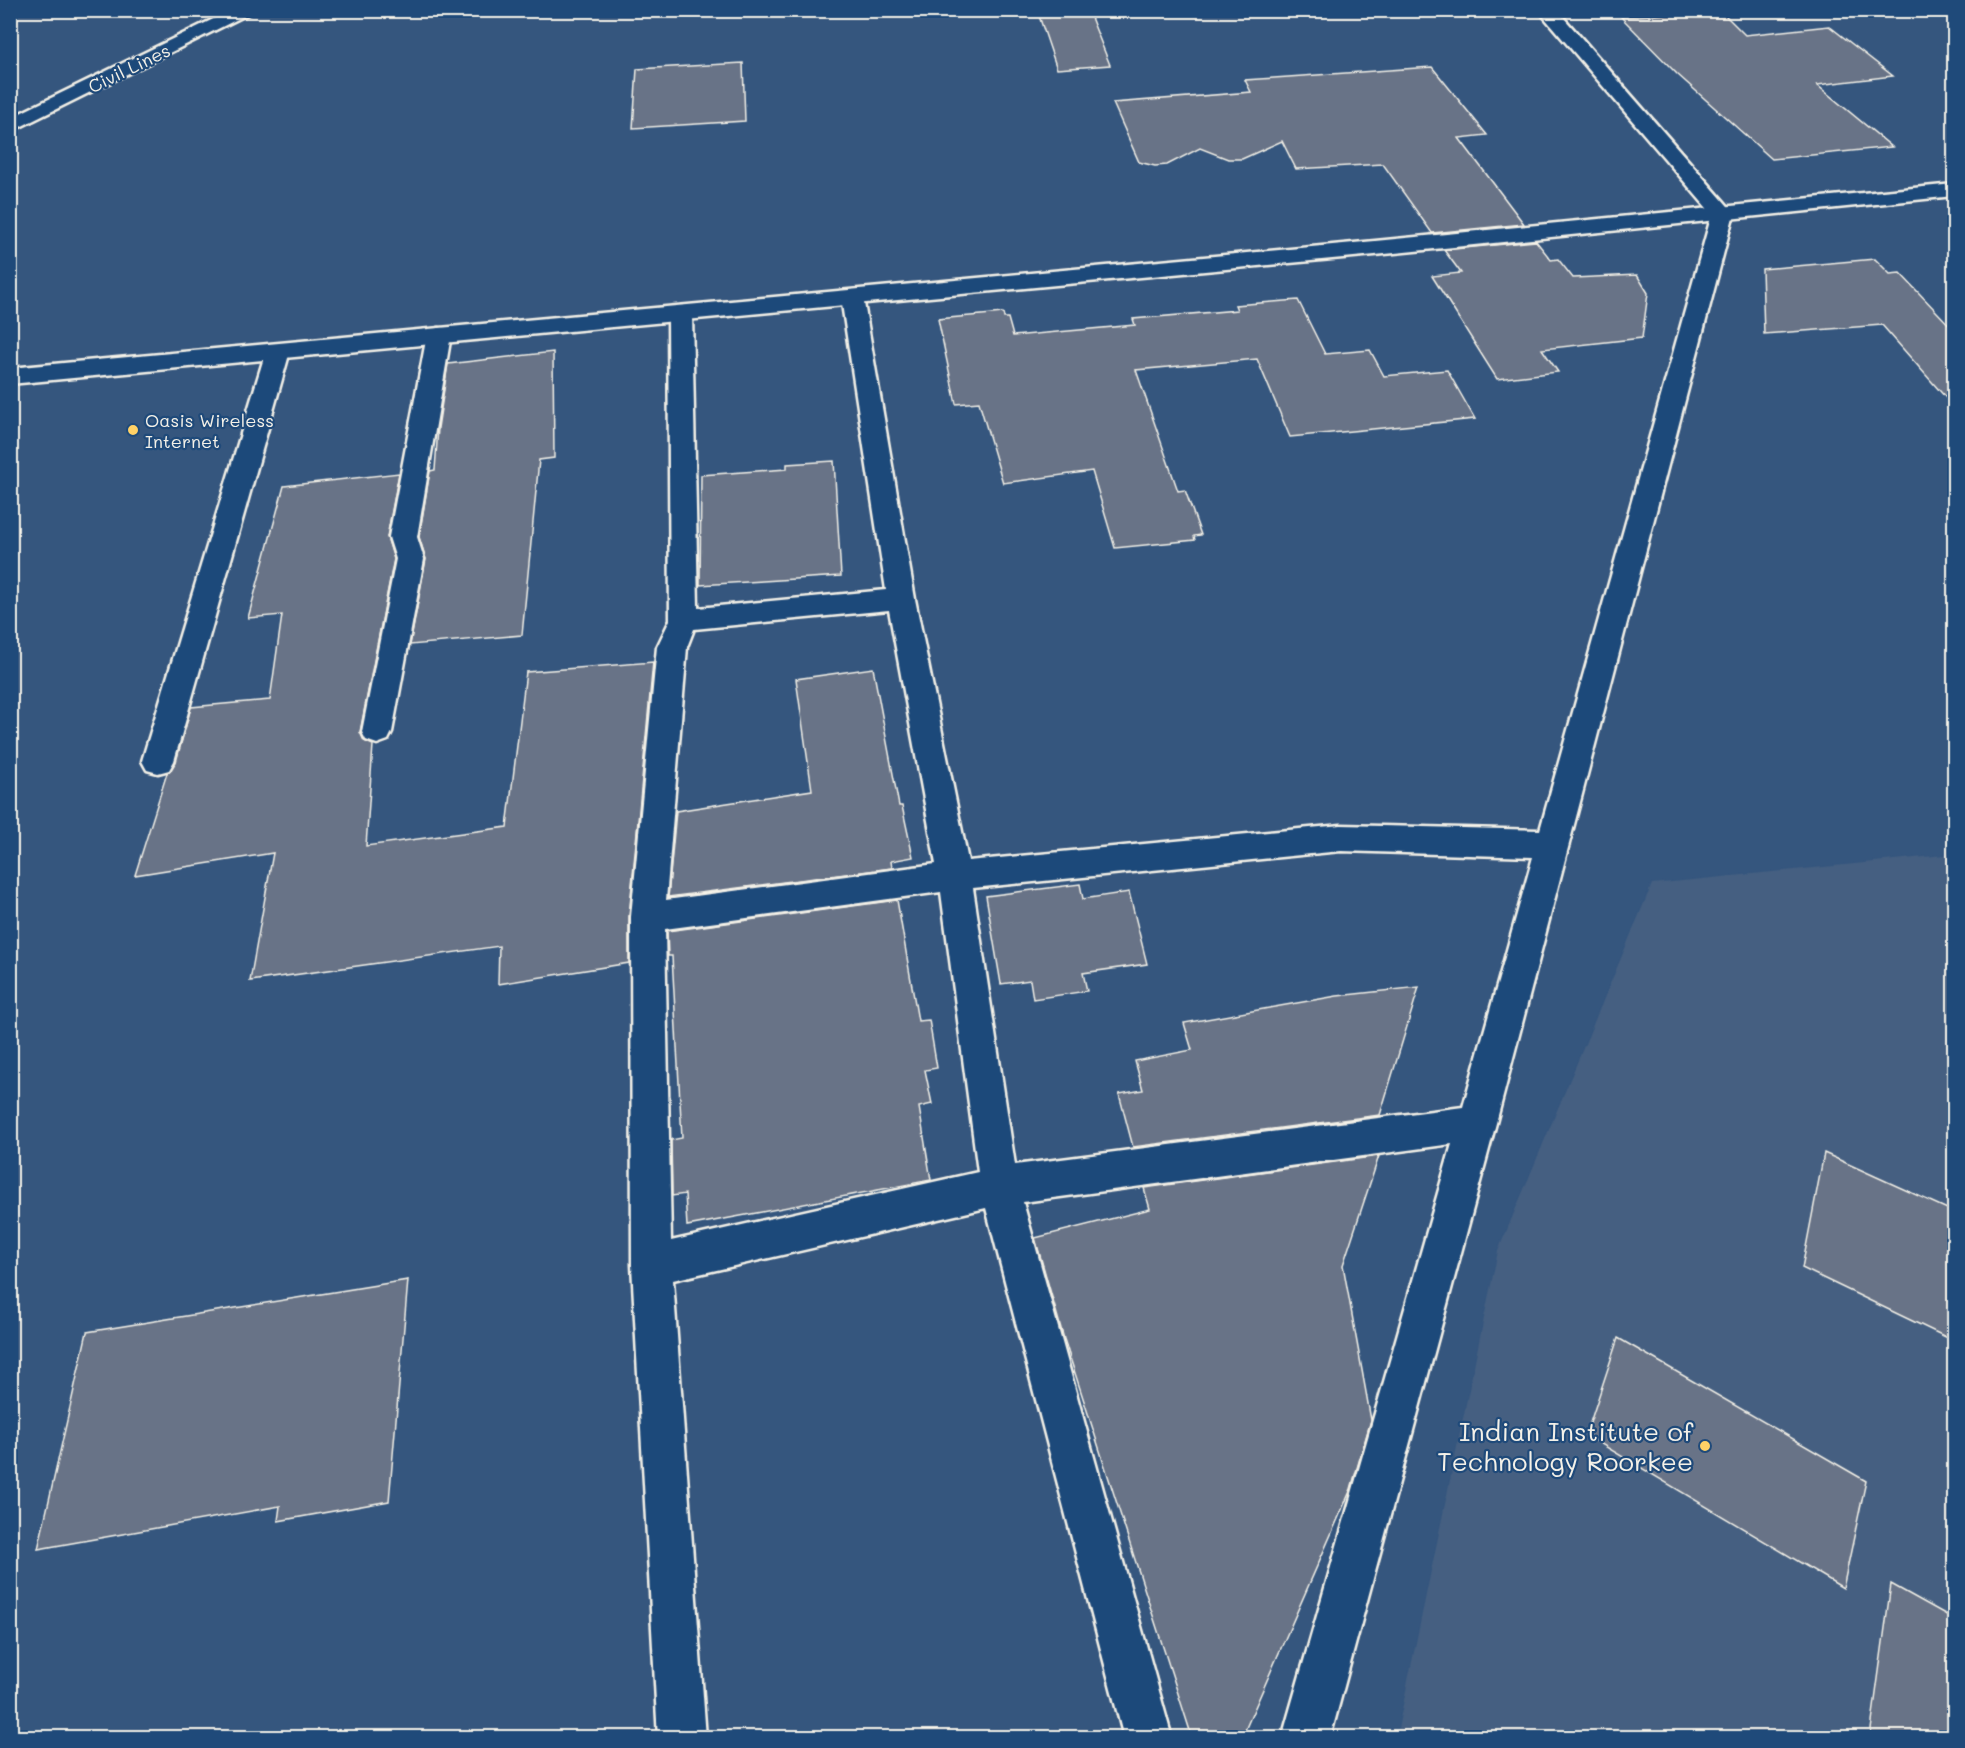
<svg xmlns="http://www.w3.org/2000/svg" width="1965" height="1748" viewBox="0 0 1965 1748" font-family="Mali,sans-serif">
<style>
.built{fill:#445f81}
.building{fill:#687387;stroke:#f4f1e8;stroke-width:1.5}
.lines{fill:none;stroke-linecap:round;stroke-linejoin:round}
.minor-casing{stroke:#f4f1e8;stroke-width:5}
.major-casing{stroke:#f4f1e8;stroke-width:5}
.minor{fill:#1f4a7a;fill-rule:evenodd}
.major{fill:#1f4a7a;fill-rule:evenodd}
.poi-dot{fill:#ffd166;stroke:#1f4a7a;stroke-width:2}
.labels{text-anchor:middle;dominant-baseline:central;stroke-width:4.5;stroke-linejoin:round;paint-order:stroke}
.far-street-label{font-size:18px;fill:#f4f1e8;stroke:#1f4a7a}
.far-poi-label{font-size:18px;fill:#f4f1e8;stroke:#1f4a7a;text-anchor:start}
.near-poi-label{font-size:26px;fill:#f4f1e8;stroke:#1f4a7a;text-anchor:end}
</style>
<rect width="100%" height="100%" fill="#35567e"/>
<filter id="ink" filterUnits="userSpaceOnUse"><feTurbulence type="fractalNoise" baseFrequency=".0167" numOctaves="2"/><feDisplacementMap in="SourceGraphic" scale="12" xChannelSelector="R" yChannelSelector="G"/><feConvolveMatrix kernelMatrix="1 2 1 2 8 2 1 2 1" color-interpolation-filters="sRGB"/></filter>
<g filter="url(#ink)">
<polygon class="built" points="1954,854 1954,1737 1396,1738 1498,1251 1652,884"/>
<g class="building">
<polygon points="1037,10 1088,10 1110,65 1057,69"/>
<polygon points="1721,11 1745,35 1829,26 1893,76 1817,85 1892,147 1772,159 1677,74 1621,17"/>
<polygon points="743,63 745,121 633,128 637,69"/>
<polygon points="1432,67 1487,135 1459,138 1524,224 1432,233 1383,164 1296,169 1282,141 1242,159 1228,159 1200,148 1167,165 1155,166 1139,162 1113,103 1251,92 1245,80"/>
<polygon points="1536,241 1551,260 1558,259 1573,278 1637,275 1648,293 1642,338 1542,349 1558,372 1497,379 1432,276 1461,273 1444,250"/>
<polygon points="1875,259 1890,274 1900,273 1954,330 1954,407 1882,325 1764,334 1762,269"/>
<polygon points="1298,300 1325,354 1370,350 1384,376 1447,370 1475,419 1290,437 1257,359 1136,370 1178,491 1185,490 1201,535 1194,536 1195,540 1115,548 1092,471 1003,483 979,402 956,404 938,319 1003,313 1004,318 1008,318 1013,336 1135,325 1133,319 1237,310 1235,305"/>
<polygon points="553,352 554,458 539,460 522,635 410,645 426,559 419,537 430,471 435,470 438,428 448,364"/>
<polygon points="834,461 841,576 700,585 701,475 787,469 787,464"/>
<polygon points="399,473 387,537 394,559 360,732 364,741 373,745 366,846 507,827 526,672 653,662 629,917 629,963 498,984 499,946 250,981 273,853 135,875 167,773 176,762 191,707 270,700 282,615 248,618 284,486"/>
<polygon points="873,668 899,806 902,806 913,857 891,861 892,868 668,897 676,811 812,790 796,679"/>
<polygon points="1080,884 1083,899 1129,892 1147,964 1083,973 1087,991 1033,999 1030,980 1001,984 986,896"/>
<polygon points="897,900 918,1021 929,1020 937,1068 925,1070 932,1104 919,1107 931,1180 687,1226 685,1194 672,1196 671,1140 682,1138 672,956 668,956 667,931"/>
<polygon points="1419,987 1380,1115 1133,1147 1119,1094 1143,1090 1135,1061 1192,1050 1184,1023 1337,996"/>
<polygon points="1824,1153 1954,1212 1954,1341 1802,1268"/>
<polygon points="1379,1156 1343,1265 1371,1420 1351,1489 1242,1737 1192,1737 1064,1339 1035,1238 1150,1209 1144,1188"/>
<polygon points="408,1280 389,1501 278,1521 280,1506 38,1549 87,1332"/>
<polygon points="1618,1338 1866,1481 1843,1588 1586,1435"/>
<polygon points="1891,1584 1954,1619 1954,1737 1870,1737"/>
</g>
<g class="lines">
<g class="minor-casing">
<g id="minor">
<polygon points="232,10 256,10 10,132 10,118"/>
<path d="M1538,10H1557L1734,213L1496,1123L1330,1738H1282L1452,1144L1023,1202L1172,1738H1124L986,1208L673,1280L706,1738H658L632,1265L631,917L657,647L670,620L668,313L672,308H688L692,313L698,608L886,590L841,297L844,292H860L863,297L915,599L968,861L1341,825L1540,830L1712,214ZM889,610L936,864L666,900L687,647L694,629ZM1341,851L1533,857L1463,1107L1015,1165L973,888ZM941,892L978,1172L671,1241L665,929Z"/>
<polygon points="439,328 447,330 451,335 417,537 424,559 392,732 388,740 377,744 366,740 362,732 396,559 389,537 427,335 431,330"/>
<polygon points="278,344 286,346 290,351 174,761 169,770 158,773 147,770 142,761 266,351 270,346"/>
</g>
</g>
<g class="major-casing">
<polygon id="major" points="1954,184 1954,196 1375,255 10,384 10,368 1375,241"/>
</g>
<use href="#minor" class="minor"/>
<use href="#major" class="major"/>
</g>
</g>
<g class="poi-dot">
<circle cx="133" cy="430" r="6"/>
<circle cx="1705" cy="1446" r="6"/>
</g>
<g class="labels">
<g class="far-street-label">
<text transform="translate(129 68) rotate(-26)">Civil Lines</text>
</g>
<g class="far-poi-label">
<text x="145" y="420">Oasis Wireless<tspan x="145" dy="21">Internet</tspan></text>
</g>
<g class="near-poi-label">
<text x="1693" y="1431">Indian Institute of<tspan x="1693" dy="30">Technology Roorkee</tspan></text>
</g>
</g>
<rect width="1965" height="1748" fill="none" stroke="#1f4a7a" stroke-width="36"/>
<rect x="18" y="18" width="1929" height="1712" fill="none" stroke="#f4f1e8" stroke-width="2" filter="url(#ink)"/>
</svg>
